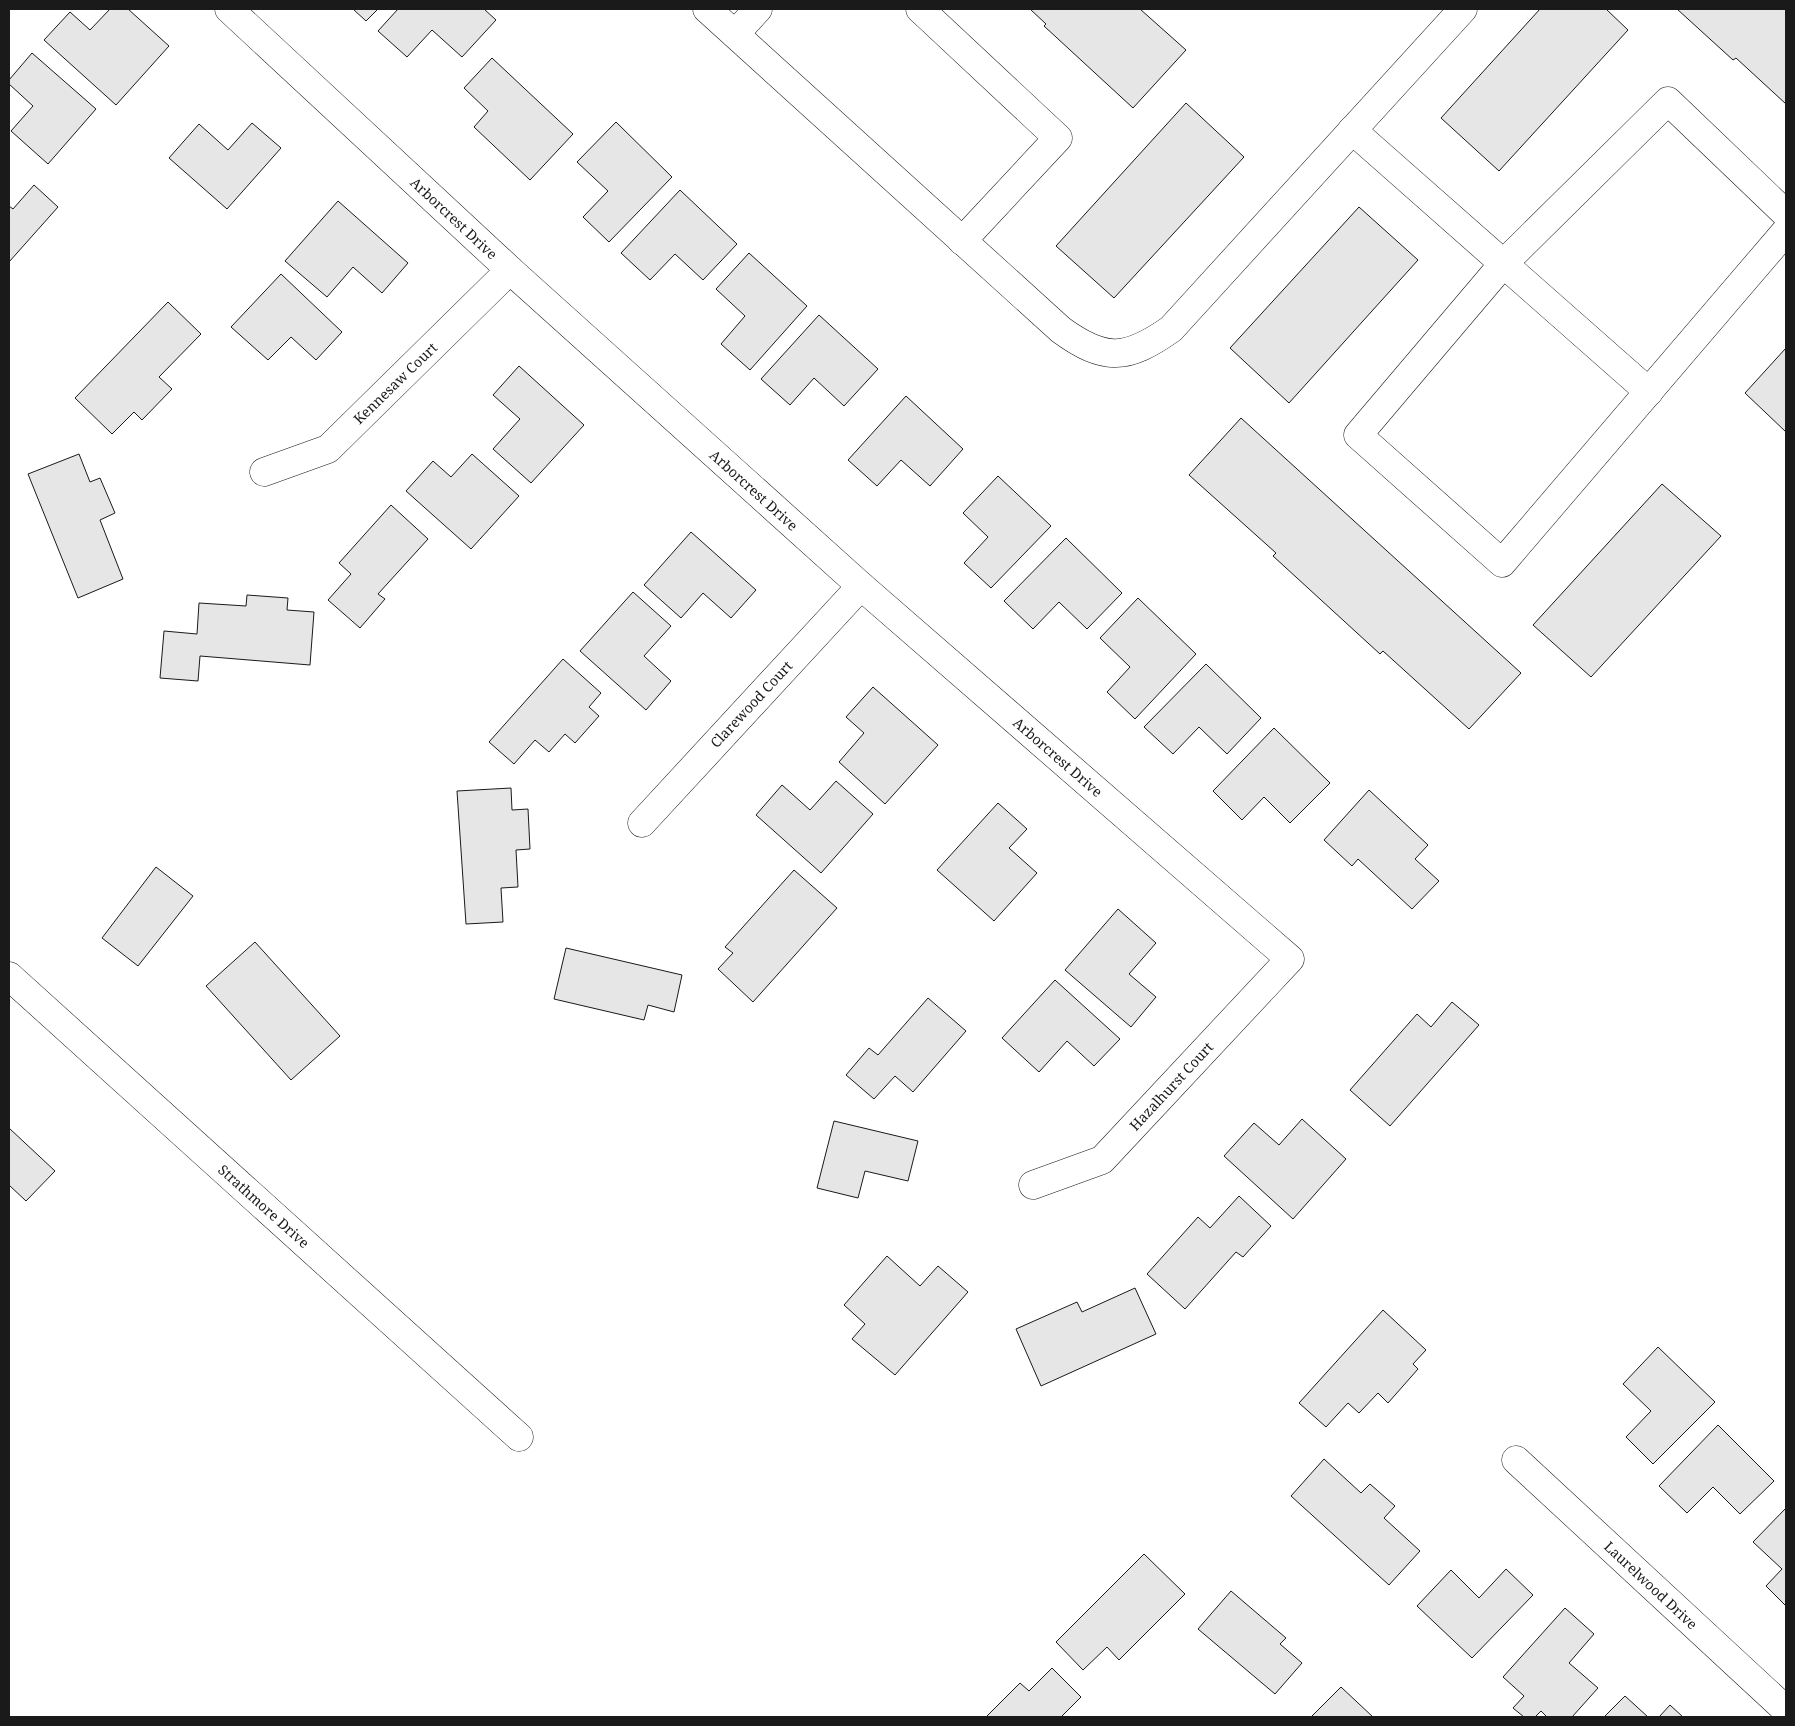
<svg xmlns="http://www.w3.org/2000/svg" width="1795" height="1726" viewBox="0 0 1795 1726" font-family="'Noto Serif',serif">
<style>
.building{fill:#e6e6e6;stroke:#1a1a1a}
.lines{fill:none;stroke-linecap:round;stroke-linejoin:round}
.minor-casing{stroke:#1a1a1a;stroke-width:29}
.minor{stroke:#fff;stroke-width:28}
.labels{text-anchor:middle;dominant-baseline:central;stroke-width:4;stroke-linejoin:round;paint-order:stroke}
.street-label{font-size:14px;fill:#1a1a1a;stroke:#fff}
</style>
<rect width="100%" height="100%" fill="#fff"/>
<g class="building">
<polygon points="110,9 128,9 169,46 116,105 44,40 70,12 90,30"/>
<polygon points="353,9 378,9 366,21"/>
<polygon points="398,9 484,9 496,20 462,57 432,30 407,57 378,31"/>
<polygon points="1030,9 1140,9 1186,50 1133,108 1044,26 1046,24"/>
<polygon points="1540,9 1606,9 1628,30 1499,171 1441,118"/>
<polygon points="1677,9 1786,9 1786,104 1736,58 1733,60"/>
<polygon points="32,53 96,109 48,164 11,131 33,106 9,84 9,80"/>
<polygon points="492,58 573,134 530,180 474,127 488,111 464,88"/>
<polygon points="1186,103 1244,157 1114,298 1056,246"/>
<polygon points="616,122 672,177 609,242 583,217 608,191 577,162"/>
<polygon points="252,123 281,148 227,209 169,158 199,124 228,150"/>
<polygon points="34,185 58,207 9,262 9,206 13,209"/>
<polygon points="680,190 737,244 703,280 675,254 650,280 621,253"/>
<polygon points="338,201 408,263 382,293 353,267 327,297 285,261"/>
<polygon points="1359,207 1418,260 1289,403 1230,348"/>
<polygon points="749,253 807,306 750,370 721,344 745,316 716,289"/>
<polygon points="281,274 342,332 316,360 291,337 268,360 231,327"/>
<polygon points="168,302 201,334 159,377 172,389 142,420 134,412 112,434 75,398"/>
<polygon points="819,315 878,369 844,406 814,378 790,405 761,379"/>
<polygon points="1786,348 1786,432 1745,393"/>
<polygon points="519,366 584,425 531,483 493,449 520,419 493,395"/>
<polygon points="906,396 963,449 930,486 901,460 877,486 848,460"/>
<polygon points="1241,418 1521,673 1469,729 1383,651 1380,654 1273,556 1276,553 1189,475"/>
<polygon points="79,454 90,482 100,478 115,513 100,520 123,579 78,598 28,474"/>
<polygon points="472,454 519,496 471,549 406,491 433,461 451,477"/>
<polygon points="998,476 1051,526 991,588 964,563 988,537 963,513"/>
<polygon points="1662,484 1721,536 1591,677 1533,625"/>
<polygon points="391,505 428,539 378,594 385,599 360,628 328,600 351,574 339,563"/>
<polygon points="691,532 756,590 731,618 703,593 681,618 644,585"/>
<polygon points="1066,538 1122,593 1087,629 1059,602 1033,629 1004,601"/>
<polygon points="633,592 671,626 644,656 671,681 646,710 580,651"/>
<polygon points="247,595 288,598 287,610 314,612 310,665 200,656 198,681 160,678 164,631 197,634 199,603 246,606"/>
<polygon points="1138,598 1196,654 1135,719 1107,692 1130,667 1100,638"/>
<polygon points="563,659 601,693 589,707 599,716 575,743 565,734 549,752 535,740 514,764 489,742"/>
<polygon points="1206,664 1261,718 1227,754 1199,727 1173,754 1144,727"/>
<polygon points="873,687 938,745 885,804 839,762 864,733 846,717"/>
<polygon points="1274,728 1330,783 1290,823 1264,797 1242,820 1213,791"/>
<polygon points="836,781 873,814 821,873 756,815 782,785 810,810"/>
<polygon points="511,788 512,810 528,809 530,849 516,850 518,887 501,888 503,922 466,924 457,791"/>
<polygon points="1369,790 1428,845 1415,859 1439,881 1412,909 1358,859 1352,866 1324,840"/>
<polygon points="998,803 1027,829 1009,848 1037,873 994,921 937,870"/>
<polygon points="156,867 193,896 138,966 102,938"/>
<polygon points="794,870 837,908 753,1002 718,969 733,953 725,947"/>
<polygon points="1118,909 1156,943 1129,974 1156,997 1131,1027 1065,970"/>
<polygon points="255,942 340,1036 291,1080 206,986"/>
<polygon points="566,948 682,975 674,1012 648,1005 644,1020 554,999"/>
<polygon points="1055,980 1120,1039 1094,1066 1067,1041 1039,1072 1002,1038"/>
<polygon points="928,998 966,1031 913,1092 895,1076 874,1099 846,1075 869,1048 878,1055"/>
<polygon points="1452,1002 1479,1025 1390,1126 1350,1090 1417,1014 1431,1027"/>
<polygon points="1302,1119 1346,1159 1293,1219 1224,1156 1254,1123 1279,1145"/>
<polygon points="834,1121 918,1141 908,1181 865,1171 858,1198 817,1188"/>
<polygon points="9,1128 55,1171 26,1201 9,1185"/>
<polygon points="1239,1196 1271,1226 1243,1257 1236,1252 1185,1309 1147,1274 1198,1217 1210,1228"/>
<polygon points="887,1256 920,1286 938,1266 968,1292 895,1375 852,1339 865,1324 844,1305"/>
<polygon points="1135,1288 1156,1334 1041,1386 1016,1329 1077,1302 1082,1312"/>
<polygon points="1383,1310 1426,1350 1413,1364 1418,1369 1388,1403 1378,1393 1359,1413 1348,1403 1326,1427 1299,1403"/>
<polygon points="1658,1347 1715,1402 1653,1464 1626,1437 1651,1411 1623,1384"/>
<polygon points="1718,1425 1774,1481 1740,1514 1713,1487 1687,1513 1659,1486"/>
<polygon points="1324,1459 1361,1493 1370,1484 1395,1506 1384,1518 1420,1551 1389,1585 1291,1496"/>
<polygon points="1786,1508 1786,1606 1766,1586 1782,1569 1753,1542"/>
<polygon points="1144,1554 1185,1594 1119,1660 1107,1647 1083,1670 1056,1642"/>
<polygon points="1506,1569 1533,1595 1472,1658 1417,1606 1451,1570 1479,1598"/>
<polygon points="1231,1591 1286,1638 1280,1644 1302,1663 1275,1694 1198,1629"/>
<polygon points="1565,1608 1594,1634 1569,1663 1598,1688 1572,1717 1547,1717 1541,1711 1535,1717 1524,1717 1513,1708 1524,1696 1503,1677"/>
<polygon points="1052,1668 1081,1697 1061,1717 986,1717 1020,1683 1029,1691"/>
<polygon points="1341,1687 1373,1717 1311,1717"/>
<polygon points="1625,1696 1648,1717 1604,1717"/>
<polygon points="1670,1705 1683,1717 1659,1717"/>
</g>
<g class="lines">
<g class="minor-casing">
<g id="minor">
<polyline points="229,9 510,270 861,586 1290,959 1102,1160 1033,1185"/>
<path d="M707,9L1061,330C1105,362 1127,360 1171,329L1463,9"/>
<polyline points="920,9 1058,138 962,241"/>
<polyline points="735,34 758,9"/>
<polyline points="1352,130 1649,392"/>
<polyline points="1786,214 1668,101 1503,264 1358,435 1502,563 1786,231"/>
<polyline points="264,472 328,449 510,270"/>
<polyline points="642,823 861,586"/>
<polyline points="9,976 519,1437"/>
<polyline points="1516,1460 1786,1710"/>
</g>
</g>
<use href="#minor" class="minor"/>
</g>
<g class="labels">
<g class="street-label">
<text transform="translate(454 218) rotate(43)">Arborcrest Drive</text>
<text transform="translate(395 383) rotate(-44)">Kennesaw Court</text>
<text transform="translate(754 490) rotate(42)">Arborcrest Drive</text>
<text transform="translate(751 704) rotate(-47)">Clarewood Court</text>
<text transform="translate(1058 757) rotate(41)">Arborcrest Drive</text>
<text transform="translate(1171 1086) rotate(-47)">Hazalhurst Court</text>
<text transform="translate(264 1206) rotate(42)">Strathmore Drive</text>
<text transform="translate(1651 1585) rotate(43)">Laurelwood Drive</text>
</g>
</g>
<rect width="1795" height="1726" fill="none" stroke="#1a1a1a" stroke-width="20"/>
</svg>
